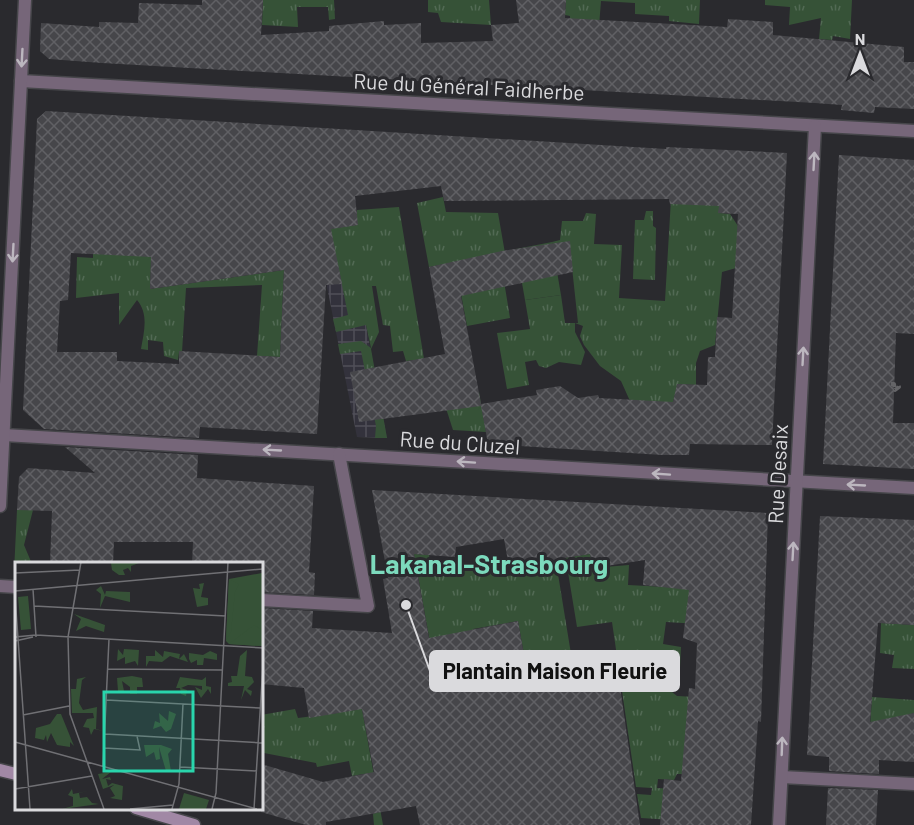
<svg xmlns="http://www.w3.org/2000/svg" width="914" height="825" viewBox="0 0 914 825" font-family="Barlow,sans-serif">
<style>
.industrial{fill:url(#industrial-grid)}
.grass{fill:url(#grass-tufts)}
.garden{fill:#365237}
.building{fill:url(#building-cross-hatch);fill-rule:evenodd}
.lines{fill:none;stroke-linecap:round;stroke-linejoin:round}
.street-casing{stroke:#46464a;stroke-width:15}
.secondary-casing{stroke:#46464a;stroke-width:15}
.path{stroke:#646467;stroke-width:4;stroke-dasharray:6 3;stroke-linecap:butt}
.street{stroke:#766679;stroke-width:12}
.secondary{stroke:#a188a5;stroke-width:12}
.oneway{stroke:#bcb7bf}
.labels{text-anchor:middle;dominant-baseline:central;stroke-width:6;stroke-linejoin:round;paint-order:stroke}
.street-label{font-size:21px;fill:#dadadd;stroke:#2a2a2e}
.district-label{font-size:27px;font-weight:bold;fill:#7cdabd;stroke:#2a2a2e}
.inset-road{fill:none;stroke:#707074;stroke-width:1.5}
.view{fill:#29d5ac;fill-opacity:0.15;stroke:#29d5ac;stroke-width:3}
.inset-edge{fill:none;stroke:#dadadd;stroke-width:3}
.leader{fill:none;stroke:#dadadd;stroke-width:2}
.callout-dot{fill:#dadadd;stroke:#2a2a2e;stroke-width:2}
.callout{fill:#dadadd;stroke:#dadadd;stroke-width:2}
.callout-label{font-size:22px;text-anchor:middle;font-weight:bold;fill:#111}
</style>
<defs>
<pattern id="industrial-grid" width="8" height="8" patternUnits="userSpaceOnUse" patternTransform="scale(1.5)"><rect width="8" height="8" fill="#33323c"/><path d="M0 4h8M4 0v8" fill="none" stroke="#504f58"/></pattern>
<pattern id="grass-tufts" width="24" height="20" patternUnits="userSpaceOnUse" patternTransform="scale(1.5)"><rect width="24" height="20" fill="#365237"/><path d="M3 7l-1-3M5 7V3M7 7l1-3M15 17l-1-3M17 17v-4M19 17l1-3" fill="none" stroke="#526a54"/></pattern>
<pattern id="building-cross-hatch" width="8" height="8" patternUnits="userSpaceOnUse" patternTransform="scale(1.5)"><rect width="8" height="8" fill="#46464a"/><path d="M0 0l8 8M0 8l8-8" fill="none" stroke="#606064"/></pattern>
</defs>
<rect width="100%" height="100%" fill="#2a2a2e"/>
<polygon class="industrial" points="355,196 365,320 387,438 357,437 310,202"/>
<g class="grass">
<polygon points="263,0 334,0 335,19 329,20 328,7 297,7 298,27 262,25"/>
<polygon points="428,0 489,0 491,25 441,22 438,13 428,12"/>
<polygon points="566,0 700,0 699,24 669,21 669,16 635,14 635,3 601,1 597,51 570,32 570,16 565,15"/>
<polygon points="765,0 852,0 850,39 833,36 832,40 819,39 821,18 789,25 790,7 765,5"/>
<polygon points="443,197 446,212 498,213 506,259 503,275 510,318 467,326 455,262 429,267 417,203"/>
<polygon points="671,199 720,200 719,213 730,214 738,226 736,268 722,272 715,345 700,351 696,363 696,385 678,384 673,402 639,421 621,381 600,366 584,345 580,336 583,326 575,323 575,332 585,352 581,365 559,362 546,368 539,366 536,360 525,362 529,385 507,389 497,333 530,329 525,300 561,295 565,323 578,323 571,258 555,259 552,242 560,240 562,221 583,221 586,213 596,214 594,244 622,245 619,298 665,301"/>
<polygon points="399,207 424,359 406,361 403,351 393,352 390,326 383,325 376,286 372,286 379,332 371,349 387,438 375,438 376,426 361,351 340,354 338,344 361,341 371,348 366,325 336,332 333,319 348,315 338,265 316,231 357,225 357,210"/>
<polygon points="646,211 653,211 653,226 656,228 655,280 633,279 635,220 644,220"/>
<path d="M152,235L150,289L284,270L280,357L257,356L262,285L186,288L182,352H179L178,360L164,356L163,342L148,340V350L141,349C144,332 149,314 137,300L119,325V293L76,298L77,257L93,258V254Z"/>
<polygon points="479,392 486,432 453,430 443,399"/>
<polygon points="17,510 33,510 24,545 32,564 16,564 16,572 14,572"/>
<polygon points="414,554 429,555 430,562 454,563 455,557 459,557 461,568 489,564 502,577 557,567 556,559 590,554 593,568 629,565 628,585 703,589 700,624 666,622 663,644 681,647 679,688 672,687 672,692 677,696 696,697 686,774 677,774 674,780 658,779 657,788 689,790 689,821 641,818 637,794 651,795 652,788 636,787 612,622 577,627 567,566 557,568 578,697 533,704 518,621 473,629 479,666 436,675"/>
<polygon points="881,623 914,625 914,669 892,668 894,655 880,653"/>
<polygon points="872,697 914,700 914,713 870,728"/>
<polygon points="360,698 383,825 374,825 373,814 376,813 369,773 352,776 349,761 317,767 316,763 264,753 264,748 261,748 261,715 295,709 298,718 337,713"/>
</g>
<polygon class="garden" points="552,242 561,295 525,300 516,249"/>
<g class="building">
<polygon points="202,0 263,0 261,35 329,31 329,26 384,21 384,25 421,23 421,43 493,41 491,25 519,23 516,0 566,0 565,18 727,27 728,19 773,22 773,35 904,47 904,62 914,62 914,109 875,107 874,113 841,110 842,105 815,103 102,63 49,59 40,51 41,23 99,27 99,22 138,23 139,3 202,5"/>
<path d="M46,111L666,149V147L787,153L772,445L690,444L689,455H662L488,444L481,406L359,422L350,372L445,354L429,267L502,251L570,241L573,272L461,296L481,404L537,395L536,390L560,386L578,398L598,395L599,398L673,402L677,384L707,385L708,357H715L717,317L732,318L738,214L718,213L719,206L670,204L669,199L444,201L441,186L355,196L358,225L331,229L342,284L326,285L317,434L200,427L199,438L44,429L23,410L37,119ZM71,253L151,257L150,289L284,270L280,357L179,351V364L117,361V352H57L60,301L68,300Z"/>
<polygon points="839,155 914,160 914,334 896,333 893,423 914,423 914,469 823,464"/>
<polygon points="65,447 198,455 197,478 314,486 309,572 315,573 314,595 261,592 261,564 192,564 193,542 114,542 113,564 50,564 52,511 17,510 19,477 28,468 95,473"/>
<polygon points="372,490 768,513 761,722 758,721 751,825 660,825 664,779 681,781 689,688 695,689 697,643 683,638 689,590 643,585 645,560 593,568 590,554 509,567 504,539 456,547 455,557 414,554 429,638 518,621 526,666 615,652 640,825 420,825 416,806 326,822 326,825 306,825 261,812 261,764 323,782 374,772 362,709 309,718 304,688 261,684 261,608 313,611 312,628 392,633 383,579 388,578"/>
<polygon points="820,516 914,520 914,625 878,623 870,722 914,713 914,762 879,760 879,774 829,771 829,757 807,755"/>
<polygon points="828,788 878,790 876,825 826,825"/>
</g>
<g class="lines">
<g class="street-casing">
<g id="street">
<polyline points="21,81 914,131"/>
<polyline points="4,435 914,488"/>
<polyline points="0,506 25,0"/>
<polyline points="0,586 16,587"/>
<polyline points="261,600 368,606 339,454"/>
<polyline points="782,777 914,784"/>
<polyline points="779,825 815,126"/>
</g>
</g>
<g class="secondary-casing">
<g id="secondary">
<polyline points="0,770 16,774"/>
<polyline points="136,808 194,825"/>
</g>
</g>
<polyline class="path" points="891,384 894,384 895,390 899,387 898,385"/>
<use href="#street" class="street"/>
<use href="#secondary" class="secondary"/>
</g>
<defs><path id="oneway-shaft" d="M-6 0H5M1.5-3L5.5 0L1.5 3" fill="none" stroke-width="1.6" stroke-linecap="round" stroke-linejoin="round" transform="scale(1.5)"/></defs>
<g class="oneway">
<use href="#oneway-shaft" transform="translate(22 58) rotate(93)"/>
<use href="#oneway-shaft" transform="translate(814 161) rotate(-87)"/>
<use href="#oneway-shaft" transform="translate(13 253) rotate(93)"/>
<use href="#oneway-shaft" transform="translate(803 356) rotate(-87)"/>
<use href="#oneway-shaft" transform="translate(272 450) rotate(-177)"/>
<use href="#oneway-shaft" transform="translate(466 462) rotate(-176)"/>
<use href="#oneway-shaft" transform="translate(661 474) rotate(-176)"/>
<use href="#oneway-shaft" transform="translate(856 485) rotate(-177)"/>
<use href="#oneway-shaft" transform="translate(793 551) rotate(-87)"/>
<use href="#oneway-shaft" transform="translate(782 746) rotate(-88)"/>
</g>
<g class="labels">
<g class="street-label">
<text transform="translate(469 86) rotate(3)">Rue du Général Faidherbe</text>
<text transform="translate(460 442) rotate(4)">Rue du Cluzel</text>
<text transform="translate(777 474) rotate(-87)">Rue Desaix</text>
</g>
<g class="district-label">
<text x="489" y="563">Lakanal-Strasbourg</text>
</g>
</g>
<g transform="translate(15 562)">
<rect width="248" height="248" fill="#2a2a2e"/>
<path d="M96,1L124,0V1L116,4V10L113,6L108,8L110,13H104L97,8ZM247,11V84L214,82L211,79L214,17ZM189,21L186,35L193,36V43L182,45L178,26L185,27L184,22ZM86,24L90,33L91,29L115,30V40L90,34L85,46L86,32L81,28ZM13,34L16,67L6,68L3,35ZM59,52L90,63L89,70L71,64L61,69L66,57ZM103,87L108,93L109,87L124,88L123,104L120,99L110,102V95L102,99ZM140,88L148,95L149,89L165,92L164,97L169,92L173,100L155,94L147,100L134,99L131,105V94H140ZM232,88L230,114L237,115L239,120L232,127L237,129L236,134L230,128L226,138L229,124H213V121L217,120L216,114H222L225,94ZM195,89L202,92V98L189,96L188,103H182V98L176,101L174,97V91L188,93ZM117,114L127,116L128,125H122V132H115V125L107,119L109,129H103L102,116ZM71,115L67,118L64,141L68,148L82,145L81,167L88,169L79,167L76,173L74,166L68,165L72,157L79,156L78,151H57L56,127H61L62,117ZM165,115L187,118L191,115V124L196,125V132L193,127L186,136L180,125L187,128V124L173,123L166,126L172,128L171,134L166,132L165,126H161ZM154,149L161,152L156,167L151,170L146,164L138,167L140,159L145,161L144,151L153,159ZM42,152H46L59,184L55,180V185L42,183L36,171L32,180L31,173L29,178L20,176L21,166L35,162ZM129,183H146L157,187L153,192L156,209H151L144,185L145,197L141,198L139,190L131,195ZM96,210L87,217L95,215L96,218L91,217L93,224L97,221L108,224L107,238L95,236L100,234L95,226L99,223L88,227L83,212ZM57,227L58,232L73,229L64,231L65,236L72,235L77,241L84,242L47,247L58,244V235L53,233ZM169,231L194,238L191,247H164Z" fill="#365237"/>
<path d="M214,17L224,22L220,30L216,70L211,78ZM239,63L247,68V84L214,82Z" fill="#365237"/>
<path class="inset-road" d="M66,0L53,75L55,152L89,247M0,11L65,8M18,27L21,75M0,29L248,7M0,34L15,247M19,44L211,54M0,75L21,73L248,86M0,79L18,75M93,107L207,108M91,138L245,146M8,153L54,144M90,172L248,181M0,180L242,247M89,186L125,188L122,174M88,204L94,77M165,205L242,209M0,227L77,214M115,247L158,243M157,247L164,222L168,142M197,247L201,231L213,0M239,247L248,103"/>
<path class="view" d="M89,130H178V209H89Z"/>
<rect width="248" height="248" class="inset-edge"/>
</g>
<path class="leader" d="M406 605L430 671"/>
<circle class="callout-dot" cx="406" cy="605" r="6"/>
<rect class="callout" x="430" y="651" width="249" height="40" rx="6"/>
<g class="callout-label">
<text x="555" y="679">Plantain Maison Fleurie</text>
</g>
<g transform="translate(860 54)" stroke="#2a2a2e" stroke-width="4.5" paint-order="stroke">
<path d="M0-4.5L10 22L0 15L-10 22Z" fill="#dadadd"/>
<text y="-9" font-size="16" font-weight="bold" text-anchor="middle" fill="#dadadd">N</text>
</g>
</svg>
